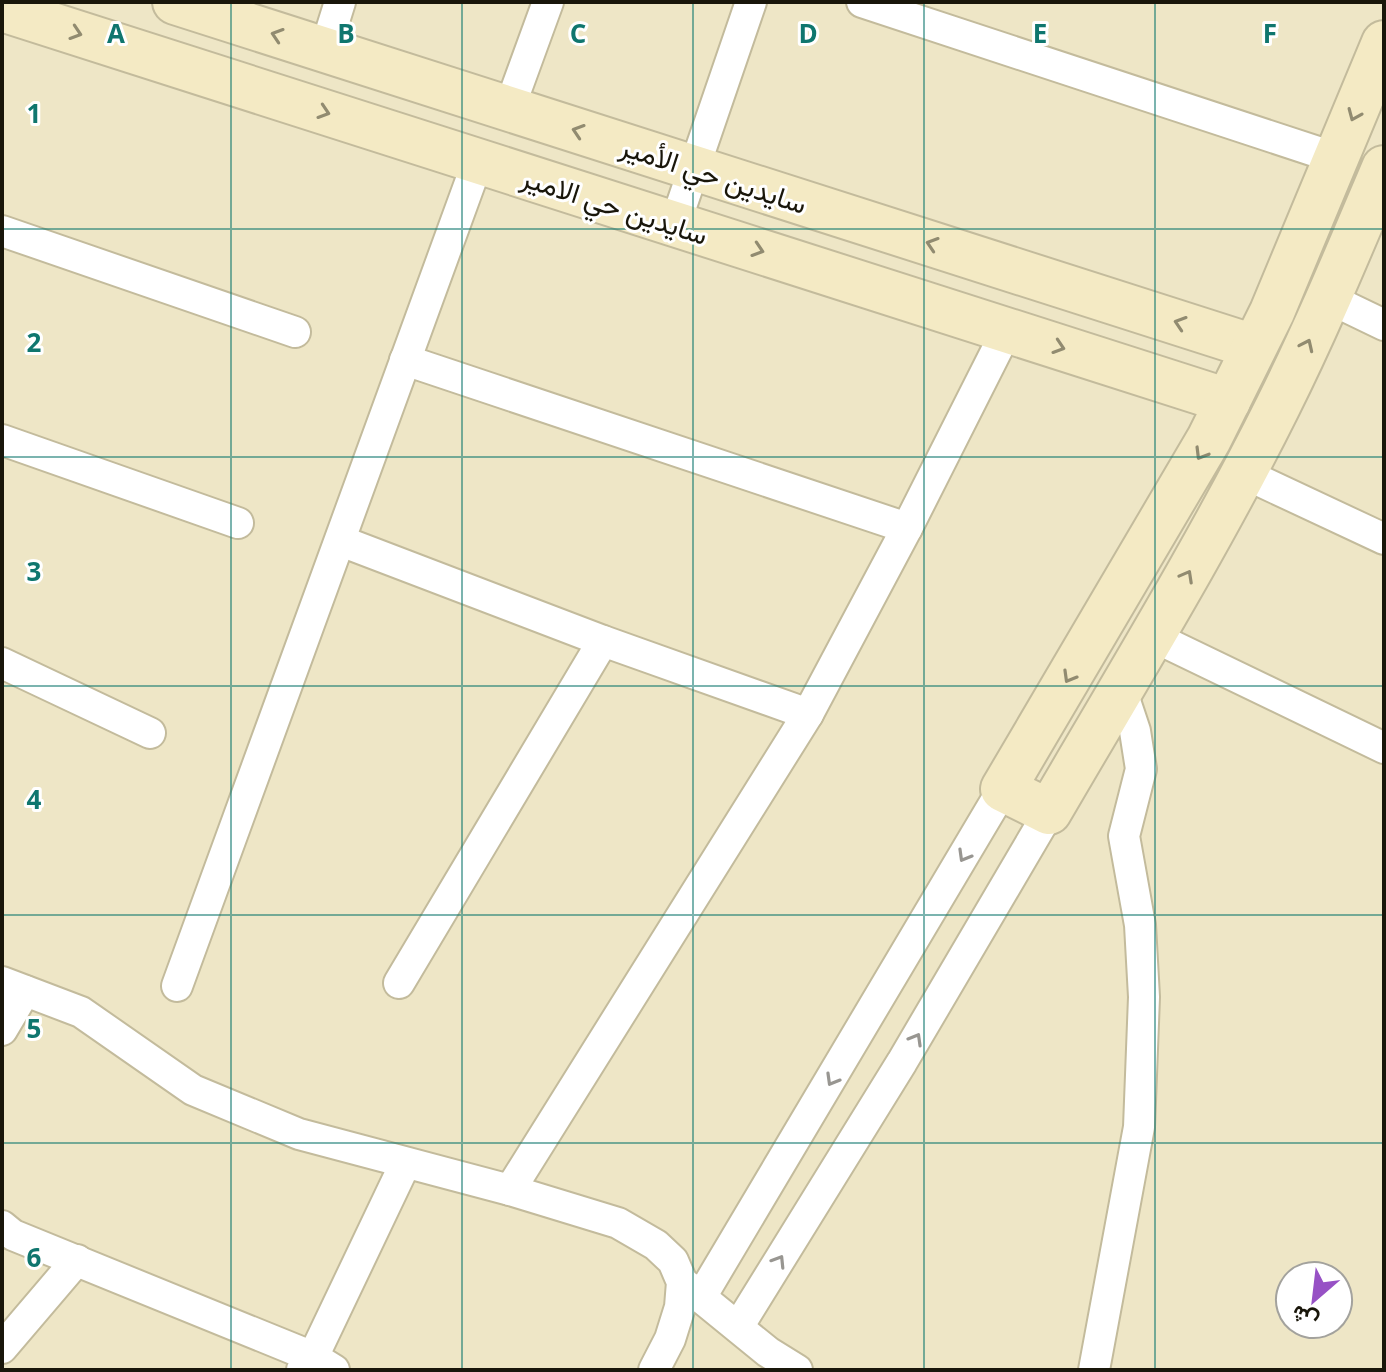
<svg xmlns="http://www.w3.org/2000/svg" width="1386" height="1372" viewBox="0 0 1386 1372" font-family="'Open Sans',Vazirmatn,sans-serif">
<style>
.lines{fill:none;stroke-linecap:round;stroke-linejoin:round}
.street-casing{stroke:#c3bb9c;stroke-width:34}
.secondary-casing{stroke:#c3bb9c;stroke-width:48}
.street{stroke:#fff;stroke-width:30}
.secondary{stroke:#f4eac4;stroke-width:44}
.oneway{stroke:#918b70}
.oneway2{stroke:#989691}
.grid{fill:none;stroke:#0f766e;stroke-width:2;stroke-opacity:0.55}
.labels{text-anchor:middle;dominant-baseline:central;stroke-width:6;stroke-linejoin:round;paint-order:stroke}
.street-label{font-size:28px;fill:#19160a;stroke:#fff}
.grid-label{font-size:26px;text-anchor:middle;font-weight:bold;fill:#0f766e;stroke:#fff;stroke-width:6;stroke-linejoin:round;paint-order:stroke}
</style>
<rect width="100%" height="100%" fill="#eee6c6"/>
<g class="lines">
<g class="street-casing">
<g id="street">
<polyline points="862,2 1336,158"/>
<polyline points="325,50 340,2"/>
<polyline points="509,109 548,2"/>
<polyline points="675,224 751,2"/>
<polyline points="2,231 295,332"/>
<polyline points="1328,298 1384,325"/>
<polyline points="405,360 907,528"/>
<polyline points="2,440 238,523"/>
<polyline points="1243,473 1384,539"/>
<polyline points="341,541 603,641 808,714"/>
<polyline points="1152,636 1384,748"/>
<polyline points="2,663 150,733"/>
<polyline points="2,982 81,1012 193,1090 299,1134 510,1190 618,1223 656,1245 673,1261 682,1282 680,1307 670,1339 654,1370"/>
<polyline points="399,983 603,641"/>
<polyline points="177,986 478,161"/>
<polyline points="2,1030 25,991"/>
<polyline points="510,1190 808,714 907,528 1007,330"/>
<polyline points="2,1226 13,1235 313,1357 334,1370"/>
<polyline points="687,1286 768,1352 797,1370"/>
<polyline points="701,1297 1003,789"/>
<polyline points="738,1327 902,1062 1049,812"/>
<polyline points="2,1348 77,1260"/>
<polyline points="302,1370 313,1357 405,1164"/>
<polyline points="1094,1370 1139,1127 1144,997 1140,925 1124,836 1141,769 1135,731 1121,689"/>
</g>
</g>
<g class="secondary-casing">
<g id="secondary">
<polyline points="175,2 1254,347"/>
<polyline points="2,9 1228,401"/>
<path d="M1384,43L1272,312L1209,439L1003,789L1049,812C1127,678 1209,545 1278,406C1317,328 1350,248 1384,168"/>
</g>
</g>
<use href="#street" class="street"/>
<use href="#secondary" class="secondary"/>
</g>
<defs><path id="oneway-chevron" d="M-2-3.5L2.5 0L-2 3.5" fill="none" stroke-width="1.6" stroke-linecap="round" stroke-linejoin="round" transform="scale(2)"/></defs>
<g class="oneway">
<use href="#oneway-chevron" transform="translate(76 33) rotate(18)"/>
<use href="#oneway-chevron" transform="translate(277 35) rotate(-162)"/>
<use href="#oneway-chevron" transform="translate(324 112) rotate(18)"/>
<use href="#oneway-chevron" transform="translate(1354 115) rotate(113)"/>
<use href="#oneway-chevron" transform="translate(578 131) rotate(-162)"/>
<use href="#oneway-chevron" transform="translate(932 244) rotate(-162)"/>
<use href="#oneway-chevron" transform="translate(758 250) rotate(18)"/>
<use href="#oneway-chevron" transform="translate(1180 323) rotate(-162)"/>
<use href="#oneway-chevron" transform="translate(1307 345) rotate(-65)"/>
<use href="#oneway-chevron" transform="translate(1059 347) rotate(18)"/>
<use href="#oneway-chevron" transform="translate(1201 454) rotate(121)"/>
<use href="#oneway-chevron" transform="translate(1187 576) rotate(-61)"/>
<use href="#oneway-chevron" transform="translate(1069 677) rotate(120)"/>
</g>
<g class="oneway2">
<use href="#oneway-chevron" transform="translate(964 856) rotate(120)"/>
<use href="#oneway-chevron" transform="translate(916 1039) rotate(-60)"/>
<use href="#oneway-chevron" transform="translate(832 1080) rotate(120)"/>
<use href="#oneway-chevron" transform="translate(779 1261) rotate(-58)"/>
</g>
<path class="grid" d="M231,2V1370M462,2V1370M693,2V1370M924,2V1370M1155,2V1370M2,229H1384M2,457H1384M2,686H1384M2,915H1384M2,1143H1384"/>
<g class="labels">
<g class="street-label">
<text transform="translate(714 174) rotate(18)">سايدين حي الأمير</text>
<text transform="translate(615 205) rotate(18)">سايدين حي الامير</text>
</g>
</g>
<g class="grid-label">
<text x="116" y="43">A</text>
<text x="346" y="43">B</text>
<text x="578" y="43">C</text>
<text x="808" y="43">D</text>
<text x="1040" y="43">E</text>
<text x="1270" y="43">F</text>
<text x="34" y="123">1</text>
<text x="34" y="352">2</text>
<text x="34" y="581">3</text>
<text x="34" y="809">4</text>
<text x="34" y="1038">5</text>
<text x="34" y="1267">6</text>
</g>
<rect width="1386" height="1372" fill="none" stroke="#19160a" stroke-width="8"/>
<g transform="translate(1314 1300) rotate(208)"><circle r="38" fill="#ffffff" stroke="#a3a29d" stroke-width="2"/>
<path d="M0-6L14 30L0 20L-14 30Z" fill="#9751c5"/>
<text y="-12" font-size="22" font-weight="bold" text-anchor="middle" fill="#19160a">ش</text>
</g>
</svg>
